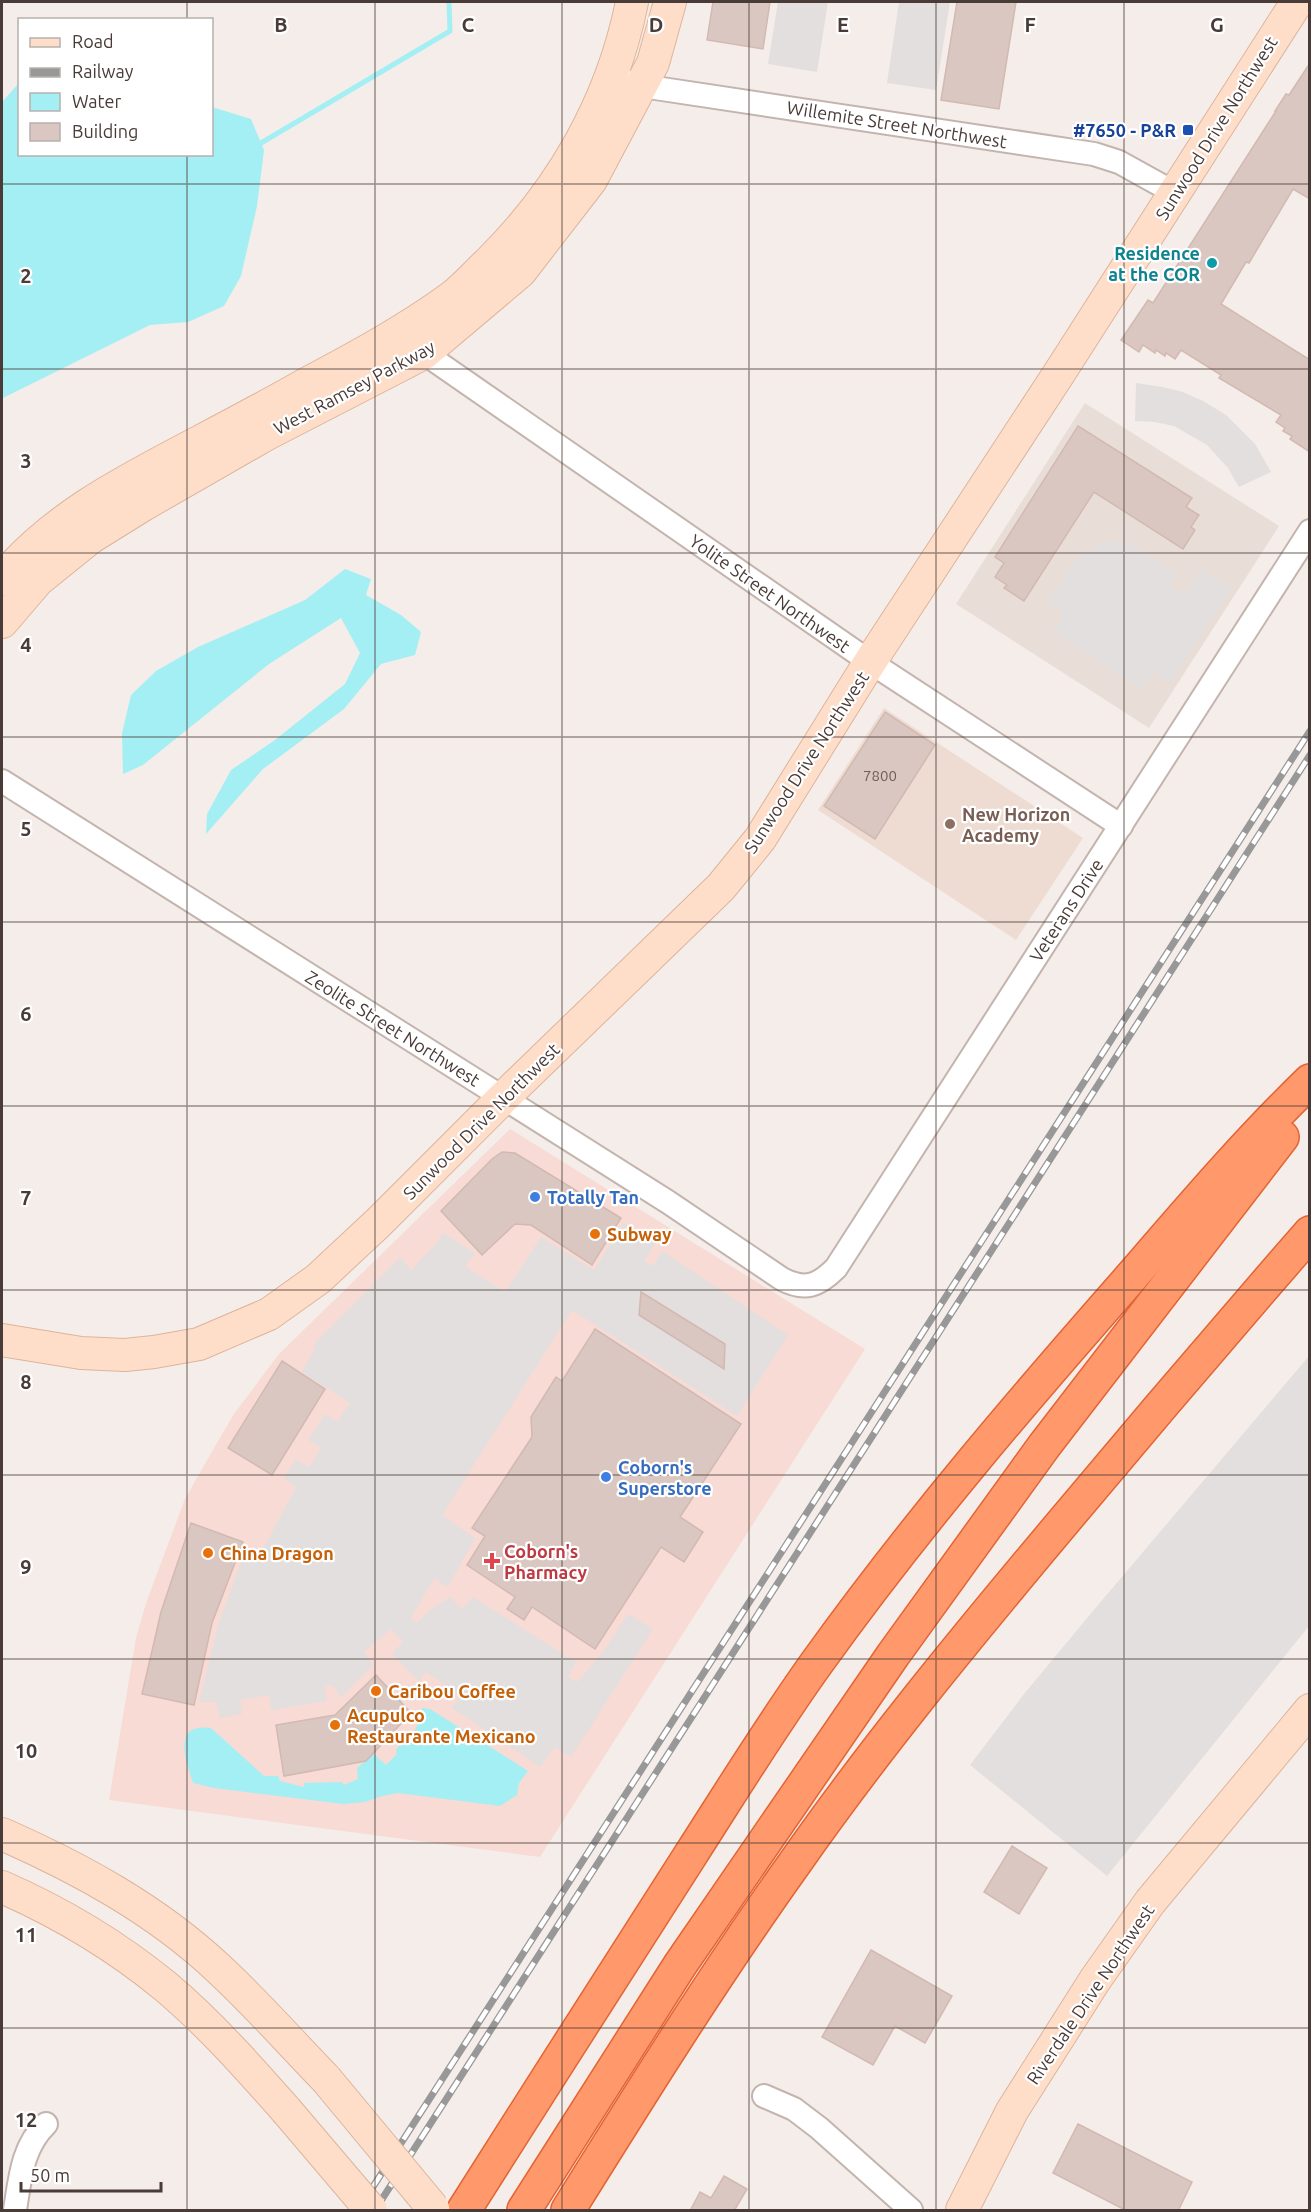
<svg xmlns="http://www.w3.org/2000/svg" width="1311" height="2212" viewBox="0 0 1311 2212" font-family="Ubuntu,sans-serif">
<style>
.residential{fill:#e9ddd7}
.commercial{fill:#f7dbd4}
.education{fill:#eedcd2}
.parking{fill:#e3dfde}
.water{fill:#a4eff3}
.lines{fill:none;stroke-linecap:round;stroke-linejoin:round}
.stream{stroke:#a4eff3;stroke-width:5}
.building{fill:#dac7c1;stroke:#d2b9b1;stroke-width:1.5}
.street-casing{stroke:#c4b4ae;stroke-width:26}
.secondary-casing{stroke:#ddb49b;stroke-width:34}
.highway-casing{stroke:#e36434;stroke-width:36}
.street{stroke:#fff;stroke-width:22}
.secondary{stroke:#ffdec9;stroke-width:32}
.highway{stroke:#ff986a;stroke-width:33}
.rail-casing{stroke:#989898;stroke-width:7}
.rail{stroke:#fff;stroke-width:4.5;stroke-dasharray:14;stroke-linecap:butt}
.secondary-bridge-casing{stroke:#ddb49b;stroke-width:34;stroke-linecap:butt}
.secondary-bridge{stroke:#ffdec9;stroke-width:32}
.grid{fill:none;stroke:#493b37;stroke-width:1.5;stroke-opacity:0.55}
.transit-dot{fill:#1a4fb4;stroke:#fff;stroke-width:2}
.culture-dot{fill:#0f9aa8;stroke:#fff;stroke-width:2}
.education-dot{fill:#8d6e63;stroke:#fff;stroke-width:2}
.shop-dot{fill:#3f7fe0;stroke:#fff;stroke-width:2}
.food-dot{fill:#e8710a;stroke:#fff;stroke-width:2}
.health-dot{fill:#e0444e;stroke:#fff;stroke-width:2}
.labels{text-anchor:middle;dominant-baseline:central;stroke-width:4.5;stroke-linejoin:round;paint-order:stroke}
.number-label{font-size:15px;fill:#6d5e5a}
.street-label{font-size:18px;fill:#493b37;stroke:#fff}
.transit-label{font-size:18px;font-weight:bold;fill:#164399;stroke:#fff;text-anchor:end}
.culture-label{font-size:18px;font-weight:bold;fill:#0d838f;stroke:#fff;text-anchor:end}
.education-label{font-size:18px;font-weight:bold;fill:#785e54;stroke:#fff;text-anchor:start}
.shop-label{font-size:18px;font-weight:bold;fill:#366cbe;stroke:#fff;text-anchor:start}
.food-label{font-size:18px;font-weight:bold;fill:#c56008;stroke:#fff;text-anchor:start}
.health-label{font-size:18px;font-weight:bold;fill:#be3a42;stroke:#fff;text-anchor:start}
.grid-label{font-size:20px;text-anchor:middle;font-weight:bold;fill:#493b37;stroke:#fff;stroke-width:4.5;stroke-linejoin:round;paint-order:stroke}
</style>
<rect width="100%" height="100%" fill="#f5ede9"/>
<polygon class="residential" points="1085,403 1279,526 1149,728 956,604"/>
<polygon class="commercial" points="510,1129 865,1349 540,1857 109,1800 136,1638 146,1603 185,1499 214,1448 234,1414 279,1354"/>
<polygon class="education" points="884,708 1083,838 1016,940 818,810"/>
<g class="parking">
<polygon points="778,2 828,2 817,72 768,64"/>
<polygon points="899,2 950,2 936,90 887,83"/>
<polygon points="1136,383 1163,387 1183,392 1203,401 1226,415 1255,444 1271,472 1239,487 1228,468 1207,445 1174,426 1155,422 1135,421"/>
<polygon points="1110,542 1123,542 1133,546 1178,574 1171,586 1173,590 1180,591 1190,587 1200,569 1231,588 1170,683 1153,672 1142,690 1053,632 1064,614 1047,604 1081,553 1101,543"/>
<polygon points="624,1223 658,1239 644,1261 653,1266 662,1251 788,1335 737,1416 572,1310 442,1515 475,1538 448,1587 434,1579 411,1617 416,1623 433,1608 450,1597 462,1609 473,1597 576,1662 568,1677 577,1682 603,1652 628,1614 653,1629 571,1757 555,1747 540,1767 452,1708 460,1695 426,1672 419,1681 392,1654 403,1642 391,1629 364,1652 373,1665 341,1697 332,1685 324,1687 327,1701 271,1710 269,1695 240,1700 242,1714 220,1718 216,1702 199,1702 219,1622 245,1552 259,1557 296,1487 284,1478 296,1460 309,1467 321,1448 308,1440 325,1414 337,1422 350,1403 302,1372 314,1351 315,1343 400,1257 411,1270 436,1244 443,1233 475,1253 465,1266 505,1292 541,1237 594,1270"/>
<polygon points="1309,1356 1309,1626 1107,1876 970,1765 1024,1694 1093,1611"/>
</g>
<g class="water">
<polygon points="18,84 19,84 20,154 212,154 212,107 251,119 264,150 257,206 241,276 224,306 188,322 150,325 3,398 2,102"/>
<polygon points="345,569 371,579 366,595 401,615 421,632 415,655 381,664 344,709 263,769 206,834 207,814 231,770 275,740 345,684 360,653 341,618 269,664 143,765 123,774 122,733 131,695 156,671 198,647 305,600"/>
<path d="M421,1708L430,1709L528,1771L519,1783L517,1795L500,1806L398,1793L382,1796L365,1802L343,1804L214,1788L193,1783C186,1762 171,1722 211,1728L264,1776H278L280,1781L304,1787V1783L342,1782L344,1785L358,1779L357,1768L374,1754L386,1765L397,1754L396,1750L409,1733H413L424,1714Z"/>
</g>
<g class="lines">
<polyline class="stream" points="261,143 450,31 449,2"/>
</g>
<g class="building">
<polygon points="713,2 770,2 763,49 707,40"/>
<polygon points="957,2 1016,2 999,109 941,100"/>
<polygon points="1310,63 1310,199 1293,189 1249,263 1246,262 1221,304 1310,360 1310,452 1290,439 1292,436 1283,431 1285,428 1276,422 1281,415 1219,378 1221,375 1181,350 1175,359 1166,353 1165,356 1156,350 1155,353 1143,345 1139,352 1121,340 1148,300 1153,303 1276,111 1275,111 1286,94 1289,95"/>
<polygon points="1078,426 1192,498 1186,507 1199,515 1191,527 1195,530 1183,549 1094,492 1024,601 1004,588 1007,585 995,577 1004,563 995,557"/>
<polygon points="885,712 935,745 875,839 824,806"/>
<polygon points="502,1152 515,1153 621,1218 592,1265 531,1225 515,1224 482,1255 441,1211 492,1159"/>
<polygon points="641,1292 725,1344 724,1369 639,1315"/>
<polygon points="595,1329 741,1424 680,1517 703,1532 684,1562 661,1547 595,1649 532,1607 524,1620 507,1609 515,1597 467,1565 485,1536 472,1528 532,1437 531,1417 556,1377 562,1381"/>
<polygon points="282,1361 325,1389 272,1475 228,1448"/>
<polygon points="191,1523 243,1542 212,1623 194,1705 142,1694 161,1612"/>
<polygon points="376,1675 411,1713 366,1761 284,1776 276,1725 335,1715"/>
<polygon points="1012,1846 1047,1868 1019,1914 984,1892"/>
<polygon points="871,1950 952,1996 925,2043 895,2026 873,2065 822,2037"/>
<polygon points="1078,2124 1192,2182 1178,2211 1127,2211 1053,2173"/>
<polygon points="724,2176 747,2189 734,2211 690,2211 700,2192 711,2198"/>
</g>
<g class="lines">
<g class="street-casing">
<g id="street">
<polyline points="627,82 642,86 1094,154 1119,162 1175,193"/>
<polyline points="418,340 424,353 870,662 1121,826"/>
<path d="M2,781L668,1202L782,1279C805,1291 818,1286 836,1268L1310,531"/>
<polyline points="764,2096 794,2109 819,2128 911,2210"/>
<path d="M15,2210C20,2179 22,2147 46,2124"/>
</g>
</g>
<g class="secondary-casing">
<g id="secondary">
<path d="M2,579C55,515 129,479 201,441C237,422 273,403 308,383C357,357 407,330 452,297C465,287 476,274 488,263C561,191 612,102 632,2"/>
<polyline points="2,622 38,580 90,538 143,505 265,435 424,353 520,272 591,180 653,63 670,2"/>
<polyline points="2,1340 81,1353 125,1355 154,1352 199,1344 269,1314 318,1279 378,1223 503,1098 721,887 760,839 870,662 1058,375 1297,2"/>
<path d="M2,1834C79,1868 155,1909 218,1968C256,2003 290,2042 326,2079"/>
<path d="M2,1887C59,1912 116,1946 165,1986C209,2023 248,2067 286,2110"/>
<polyline points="962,2210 1012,2111 1095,1980 1150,1902 1310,1710"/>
</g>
</g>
<g class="highway-casing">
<g id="highway">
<path d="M464,2210C540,2090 616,1971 693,1851C734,1787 774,1722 818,1661C915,1526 1023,1400 1133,1275C1190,1209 1247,1142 1310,1081"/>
<polyline points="524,2210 680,1965 893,1655 1044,1446 1282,1137"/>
<path d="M568,2210C641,2093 714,1976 794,1864C873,1751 961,1644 1049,1539C1135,1436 1222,1334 1310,1233"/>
</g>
</g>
<use href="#street" class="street"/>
<use href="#secondary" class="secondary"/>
<use href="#highway" class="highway"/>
<g class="rail-casing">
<g id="rail">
<polyline points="358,2210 1310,731"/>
<polyline points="375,2210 1310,755"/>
</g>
</g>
<use href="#rail" class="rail"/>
<g class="secondary-bridge-casing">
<g id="secondary-bridge">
<polyline points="326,2079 433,2208"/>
<polyline points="286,2110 371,2210"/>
</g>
</g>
<use href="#secondary-bridge" class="secondary-bridge"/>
</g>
<path class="grid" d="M187,2V20M375,2V2210M562,2V2210M749,2V2210M936,2V2210M1124,2V2210M187,154V2210M2,184H1310M2,369H1310M2,553H1310M2,737H1310M2,922H1310M2,1106H1310M2,1290H1310M2,1475H1310M2,1659H1310M2,1843H1310M2,2028H1310"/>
<rect class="transit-dot" x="1182" y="124" width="12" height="12" rx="3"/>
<circle class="culture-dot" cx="1212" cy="263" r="6"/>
<circle class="education-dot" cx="950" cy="824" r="6"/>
<g class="shop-dot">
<circle cx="535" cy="1197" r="6"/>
<circle cx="606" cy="1477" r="6"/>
</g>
<g class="food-dot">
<circle cx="595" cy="1234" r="6"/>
<circle cx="208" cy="1553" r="6"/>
<circle cx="376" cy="1691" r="6"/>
<circle cx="335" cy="1725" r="6"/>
</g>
<path class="health-dot" d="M489 1552h6v6h6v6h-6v6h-6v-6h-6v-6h6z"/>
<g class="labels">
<g class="number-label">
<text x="880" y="775">7800</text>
</g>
<g class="street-label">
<text transform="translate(897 124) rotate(9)">Willemite Street Northwest</text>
<text transform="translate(1216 128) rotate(-58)">Sunwood Drive Northwest</text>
<text transform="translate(354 387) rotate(-28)">West Ramsey Parkway</text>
<text transform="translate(770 593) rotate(35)">Yolite Street Northwest</text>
<text transform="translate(806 762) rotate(-57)">Sunwood Drive Northwest</text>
<text transform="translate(1066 910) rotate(-57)">Veterans Drive</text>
<text transform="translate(393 1028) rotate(32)">Zeolite Street Northwest</text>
<text transform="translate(481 1121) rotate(-45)">Sunwood Drive Northwest</text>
<text transform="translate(1090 1994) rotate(-56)">Riverdale Drive Northwest</text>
</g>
<g class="transit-label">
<text x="1176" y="130">#7650 - P&amp;R</text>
</g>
<g class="culture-label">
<text x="1200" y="253">Residence<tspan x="1200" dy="21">at the COR</tspan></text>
</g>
<g class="education-label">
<text x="962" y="814">New Horizon<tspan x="962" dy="21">Academy</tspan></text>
</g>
<g class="shop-label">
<text x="547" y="1197">Totally Tan</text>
<text x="618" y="1467">Coborn's<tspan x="618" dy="21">Superstore</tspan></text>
</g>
<g class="food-label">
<text x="607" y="1234">Subway</text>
<text x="220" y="1553">China Dragon</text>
<text x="388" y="1691">Caribou Coffee</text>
<text x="347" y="1715">Acupulco<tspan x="347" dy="21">Restaurante Mexicano</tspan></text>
</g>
<g class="health-label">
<text x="504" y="1551">Coborn's<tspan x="504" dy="21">Pharmacy</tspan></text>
</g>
</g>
<g class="grid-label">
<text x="281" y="32">B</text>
<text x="468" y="32">C</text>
<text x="656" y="32">D</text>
<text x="843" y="32">E</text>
<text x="1030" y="32">F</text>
<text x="1217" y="32">G</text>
<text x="26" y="283">2</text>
<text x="26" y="468">3</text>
<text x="26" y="652">4</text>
<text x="26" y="836">5</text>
<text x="26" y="1021">6</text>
<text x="26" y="1205">7</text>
<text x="26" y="1389">8</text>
<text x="26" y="1574">9</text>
<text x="26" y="1758">10</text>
<text x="26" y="1942">11</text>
<text x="26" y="2127">12</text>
</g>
<rect width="1311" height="2212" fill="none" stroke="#493b37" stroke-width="6"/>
<rect x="18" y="18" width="195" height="138" fill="#ffffff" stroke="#b6b1af" stroke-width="1.5"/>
<rect x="30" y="38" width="30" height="9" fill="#ffdec9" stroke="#b6b1af" stroke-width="1.5"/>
<text x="72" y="48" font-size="18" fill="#493b37">Road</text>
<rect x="30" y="68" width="30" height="9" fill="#989898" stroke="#b6b1af" stroke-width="1.5"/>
<text x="72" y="78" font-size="18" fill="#493b37">Railway</text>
<rect x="30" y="93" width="30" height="18" fill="#a4eff3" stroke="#b6b1af" stroke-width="1.5"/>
<text x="72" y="108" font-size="18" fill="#493b37">Water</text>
<rect x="30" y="123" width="30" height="18" fill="#dac7c1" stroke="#b6b1af" stroke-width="1.5"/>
<text x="72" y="138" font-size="18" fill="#493b37">Building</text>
<path d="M21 2182v9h140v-9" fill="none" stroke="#493b37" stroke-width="3"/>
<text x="30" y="2182" font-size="18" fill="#493b37" stroke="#ffffff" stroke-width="4.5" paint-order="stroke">50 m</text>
</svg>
